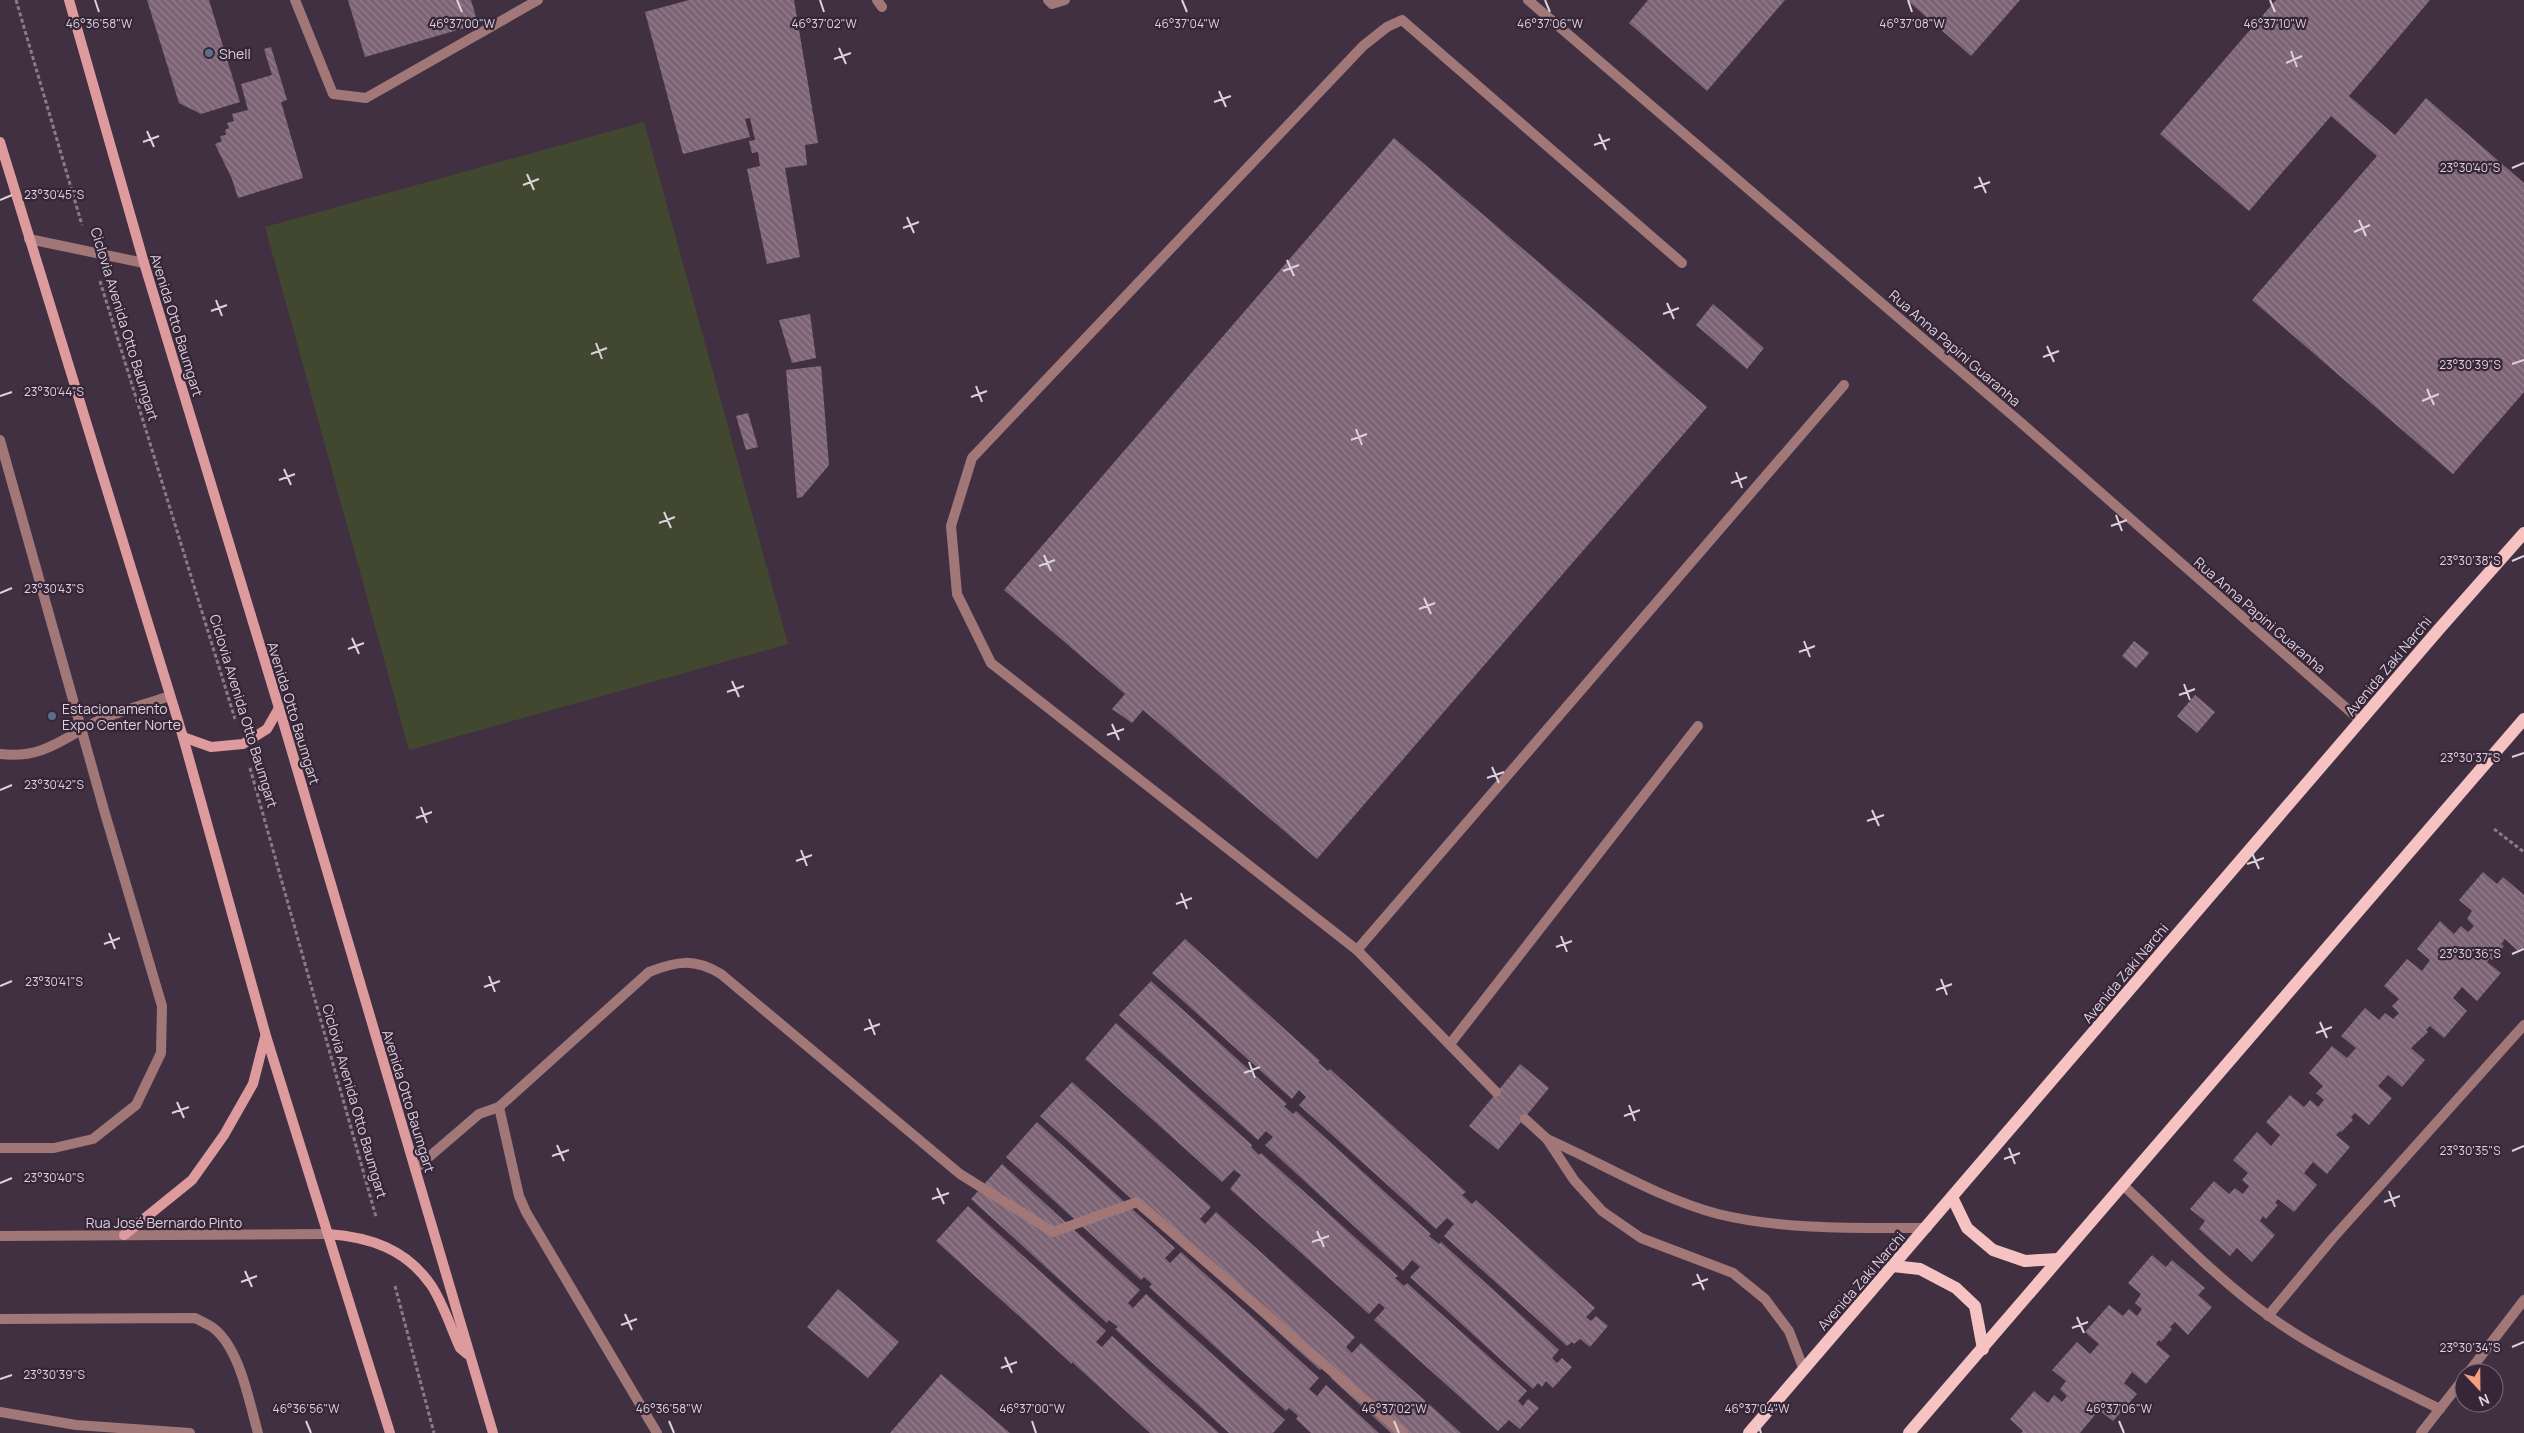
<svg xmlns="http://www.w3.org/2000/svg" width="2524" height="1433" viewBox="0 0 2524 1433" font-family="Manrope,sans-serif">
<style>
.green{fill:#42472f}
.building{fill:url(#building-back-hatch)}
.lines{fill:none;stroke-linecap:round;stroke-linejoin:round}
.path{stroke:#897b8a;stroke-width:3;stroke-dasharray:4 2.5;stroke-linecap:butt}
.service{stroke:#a27778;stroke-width:10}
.minor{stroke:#a27778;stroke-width:10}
.tertiary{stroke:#a27778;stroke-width:10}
.secondary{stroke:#de9b9d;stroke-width:10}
.primary{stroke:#f6c2c2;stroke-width:12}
.ticks{fill:none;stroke:#dcd1dd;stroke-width:2}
.service-dot{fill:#5c6f8a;stroke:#362638;stroke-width:2}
.labels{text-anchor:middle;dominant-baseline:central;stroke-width:4.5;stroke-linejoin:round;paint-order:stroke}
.poi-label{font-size:14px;fill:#dcd1dd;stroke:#362638;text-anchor:start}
.street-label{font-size:14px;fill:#dcd1dd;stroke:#362638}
.ticks-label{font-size:12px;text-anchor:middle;fill:#dcd1dd;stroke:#362638;stroke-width:4.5;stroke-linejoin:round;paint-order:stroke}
</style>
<defs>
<pattern id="building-back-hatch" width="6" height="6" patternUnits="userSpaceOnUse" patternTransform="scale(1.25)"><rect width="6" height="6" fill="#7d6474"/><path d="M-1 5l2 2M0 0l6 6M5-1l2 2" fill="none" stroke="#95808e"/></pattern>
</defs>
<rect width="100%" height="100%" fill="#413042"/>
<polygon class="green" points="644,122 788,644 409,750 265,227"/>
<g class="building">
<polygon points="147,0 209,0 240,102 201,114 179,103"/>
<polygon points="348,0 471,0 478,24 365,57"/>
<polygon points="689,0 794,0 818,143 805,145 807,165 785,168 800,257 767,264 747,169 760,166 758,152 752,153 749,141 755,140 750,118 745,119 750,137 683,154 645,12"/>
<polygon points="1648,0 1785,0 1707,91 1629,23"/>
<polygon points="1907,0 2020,0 1971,56"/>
<polygon points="2276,0 2430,0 2349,96 2395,135 2426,98 2524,183 2524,392 2453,474 2252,300 2377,156 2331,116 2249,211 2160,134"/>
<polygon points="271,47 287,100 281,102 303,178 238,198 232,179 215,144 222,141 220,136 226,135 225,130 229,128 227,123 234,121 232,114 248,110 241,84 272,75 264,49"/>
<polygon points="1394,138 1707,407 1317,859 1143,710 1132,723 1112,709 1125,694 1004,590"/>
<polygon points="1713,304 1764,348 1747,369 1696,325"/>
<polygon points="810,314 816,358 792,363 779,320"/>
<polygon points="821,366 829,465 802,497 797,498 786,370"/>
<polygon points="748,413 758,447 746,450 736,416"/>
<polygon points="2134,641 2149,653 2136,668 2122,656"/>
<polygon points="2195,695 2215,712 2197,733 2177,716"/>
<polygon points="2483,872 2497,884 2503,877 2524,895 2524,947 2519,952 2505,939 2501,944 2504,946 2492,960 2490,958 2487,962 2501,973 2477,1001 2462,987 2453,998 2467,1011 2444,1038 2430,1026 2426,1030 2428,1032 2411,1048 2425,1060 2402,1087 2388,1075 2378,1086 2392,1098 2369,1125 2355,1113 2351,1117 2353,1120 2341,1132 2340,1131 2336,1135 2350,1147 2327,1174 2313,1162 2304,1173 2317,1185 2294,1212 2278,1199 2275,1203 2278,1205 2266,1219 2263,1216 2260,1221 2275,1235 2252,1262 2237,1248 2230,1256 2199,1229 2205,1221 2190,1209 2214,1181 2229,1194 2235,1188 2243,1194 2249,1186 2242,1180 2248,1173 2233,1160 2257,1132 2271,1146 2280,1135 2266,1122 2290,1095 2304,1107 2310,1100 2318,1107 2324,1100 2316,1093 2323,1086 2309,1073 2332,1046 2347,1058 2356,1048 2341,1036 2365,1008 2379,1020 2385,1013 2393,1019 2399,1013 2392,1006 2399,999 2384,986 2407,959 2422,971 2430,960 2417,949 2440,921 2454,934 2461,926 2468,932 2474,926 2467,919 2472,911 2459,900"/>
<polygon points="1185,939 1320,1061 1318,1062 1328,1071 1330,1069 1466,1192 1462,1195 1472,1204 1476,1200 1595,1308 1586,1317 1591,1321 1596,1316 1608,1326 1590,1347 1580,1339 1574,1344 1572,1342 1567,1346 1444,1236 1454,1224 1447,1218 1436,1229 1299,1105 1306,1097 1299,1090 1292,1099 1152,973"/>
<polygon points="1151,981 1287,1104 1284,1106 1293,1114 1296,1111 1431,1234 1429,1236 1439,1244 1441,1242 1559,1350 1552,1358 1557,1363 1562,1358 1572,1367 1553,1388 1546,1381 1542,1387 1538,1383 1533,1389 1410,1277 1420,1267 1412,1260 1403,1271 1265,1145 1273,1137 1266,1131 1258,1140 1119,1015"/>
<polygon points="1116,1023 1252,1145 1251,1147 1259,1155 1261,1153 1398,1276 1395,1278 1404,1286 1407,1283 1527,1391 1518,1401 1523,1406 1528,1399 1539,1408 1520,1429 1509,1420 1498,1431 1374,1320 1385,1308 1379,1303 1369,1314 1230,1189 1241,1175 1234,1170 1222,1182 1085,1059"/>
<polygon points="1520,1064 1549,1088 1498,1150 1469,1126"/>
<polygon points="1072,1082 1211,1207 1200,1219 1205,1224 1216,1212 1355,1337 1346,1347 1352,1353 1361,1343 1461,1433 1391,1433 1331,1378 1334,1373 1325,1365 1320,1370 1040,1116"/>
<polygon points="1037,1122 1175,1248 1165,1258 1170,1263 1181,1252 1319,1378 1309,1389 1317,1396 1326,1385 1379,1433 1311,1433 1296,1419 1298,1416 1289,1408 1286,1411 1149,1287 1152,1284 1144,1277 1141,1280 1006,1157"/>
<polygon points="1002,1164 1140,1290 1128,1303 1133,1308 1146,1294 1285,1420 1273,1433 1229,1433 1115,1329 1118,1327 1109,1320 1107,1323 971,1199"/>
<polygon points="968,1206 1106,1331 1096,1342 1102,1347 1112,1336 1219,1433 1150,1433 1072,1362 1072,1364 936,1241"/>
<polygon points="2152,1255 2166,1267 2172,1260 2205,1288 2198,1295 2212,1307 2188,1335 2175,1322 2170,1327 2172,1329 2161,1342 2159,1340 2156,1344 2170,1356 2146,1384 2132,1372 2124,1383 2137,1394 2113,1421 2099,1410 2080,1433 2021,1433 2023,1431 2010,1419 2034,1391 2048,1403 2054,1395 2062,1402 2067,1396 2060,1389 2066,1381 2052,1370 2077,1342 2090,1354 2099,1344 2085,1332 2109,1305 2123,1316 2129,1309 2137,1316 2142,1309 2135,1303 2141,1294 2128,1283"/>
<polygon points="838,1289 899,1342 868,1378 807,1327"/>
<polygon points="941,1374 1010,1433 890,1433"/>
</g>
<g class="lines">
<g class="path">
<polyline points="16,0 82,225"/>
<polyline points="100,281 235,719"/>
<polyline points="250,768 376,1217"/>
<polyline points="2494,829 2524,852"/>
<polyline points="395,1286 434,1433"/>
</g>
<g class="service">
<polyline points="295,0 333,94 366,98 538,0"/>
<polyline points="877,0 882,7"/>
<polyline points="1048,0 1052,4 1065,0"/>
<polyline points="1528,0 2019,421 2361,721"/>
<polyline points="29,239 144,263"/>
<polyline points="0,440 104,810 162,1006 161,1053 136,1105 93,1139 54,1148 0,1148"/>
<path d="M0,754C47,760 68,733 107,717C127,709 149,703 170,696"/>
<polyline points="1357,950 1844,385"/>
<polyline points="1450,1044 1698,726"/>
<polyline points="1496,1092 1357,950 991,663 957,594 951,526 972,458 1363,46 1387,27 1402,20 1682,263"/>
<polyline points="499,1107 519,1196 526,1212 657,1433"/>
<polyline points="1525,1119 1547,1139 1574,1180 1602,1211 1641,1238 1733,1273 1765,1299 1789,1331 1804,1370"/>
<path d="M1547,1139C1604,1164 1658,1198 1718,1214C1782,1230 1860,1228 1927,1228"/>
<path d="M415,1169L479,1114L499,1107L649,972C677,961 694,958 721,974L960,1174L1053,1232L1137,1202L1403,1433"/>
<path d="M0,1319L195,1318C201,1321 207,1324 212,1327C240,1347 249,1402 258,1433"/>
<polyline points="0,1412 76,1425 190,1433"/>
</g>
<g class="minor">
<path d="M2124,1186C2171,1230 2216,1278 2269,1316C2321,1354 2382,1380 2440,1409"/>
<polyline points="2268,1316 2333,1238 2524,1025"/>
</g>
<g class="tertiary">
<polyline points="0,1236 328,1234"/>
<polyline points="2468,1373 2524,1300"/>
<polyline points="2421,1433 2464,1378"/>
</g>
<g class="secondary">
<polyline points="69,0 144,263 279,708 493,1433"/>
<polyline points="0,142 183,737 266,1036 390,1433"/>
<polyline points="183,737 211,747 243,744 267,729 279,708"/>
<path d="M328,1234C370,1237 406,1249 431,1285C443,1303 451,1328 460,1348L467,1354"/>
<polyline points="124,1235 192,1180 224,1135 253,1084 265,1037"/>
</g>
<g class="primary">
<polyline points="1953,1199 1967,1228 1993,1250 2025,1261 2058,1259"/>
<polyline points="1893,1266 1920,1269 1956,1288 1975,1306 1983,1349"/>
<polyline points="1749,1433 2440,628 2524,533"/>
<polyline points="1909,1433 2524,719"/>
</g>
</g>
<path class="ticks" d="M95,0L99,12M457,0L462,12M820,0L824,12M1182,0L1187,12M1545,0L1550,12M1908,0L1912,12M2270,0L2275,12M839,48L846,64M2291,51L2297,67M834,59L851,53M2286,63L2302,56M1219,91L1226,107M1214,102L1231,96M147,131L154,147M1599,134L1606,150M143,142L159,136M1594,145L1610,139M2512,168L2524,163M527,174L534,190M1979,177L1986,193M523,185L539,179M1974,188L1990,182M0,200L12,195M907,217L914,233M2359,220L2366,236M903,228L919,222M2354,232L2370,225M1287,260L1294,276M1283,271L1299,265M216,300L222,316M1667,303L1674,319M211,311L227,305M1663,314L1679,308M596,343L602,359M2047,346L2054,362M591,354L607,348M2043,357L2059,351M2512,364L2524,360M976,386L982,402M2427,389L2434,405M0,396L12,392M971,397L987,391M2422,401L2439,394M1356,429L1362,445M1351,440L1367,434M284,469L291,485M1736,472L1742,488M279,480L295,474M1731,483L1747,477M664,512L671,528M2116,515L2122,531M659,523L675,517M2111,526L2127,520M1044,555L1051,571M2512,561L2524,556M1039,566L1055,560M0,593L12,588M1424,598L1431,614M1419,609L1435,603M352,638L359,654M1804,641L1810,657M348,649L364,643M1799,652L1815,646M732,681L739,697M2184,684L2190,700M727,692L744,686M2179,695L2195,689M1112,724L1119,740M1107,735L1124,729M2512,757L2524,753M1492,767L1499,783M1487,778L1504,772M0,790L12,785M421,807L427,823M1872,810L1879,826M416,818L432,812M1867,821L1884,815M801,850L807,866M2252,853L2259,869M796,861L812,855M2247,864L2264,858M1181,893L1187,909M1176,904L1192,898M109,933L115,949M1561,936L1567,952M104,944L120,938M1556,947L1572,941M2512,954L2524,949M489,976L495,992M1941,979L1947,995M0,986L12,981M484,987L500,981M1936,990L1952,984M869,1019L875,1035M2320,1022L2327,1038M864,1030L880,1024M2316,1033L2332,1027M1249,1062L1255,1078M1244,1073L1260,1067M177,1102L184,1118M1629,1105L1635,1121M172,1113L189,1107M1624,1116L1640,1110M557,1145L564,1161M2009,1148L2015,1164M2512,1151L2524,1146M552,1156L569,1150M2004,1159L2020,1153M0,1183L12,1178M937,1188L944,1204M2389,1191L2395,1207M932,1199L949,1193M2384,1202L2400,1196M1317,1231L1324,1247M1312,1242L1329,1236M245,1271L252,1287M1697,1274L1704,1290M241,1282L257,1276M1692,1285L1708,1279M625,1314L632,1330M2077,1317L2084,1333M621,1325L637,1319M2072,1328L2088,1322M2512,1347L2524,1342M1005,1357L1012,1373M1001,1368L1017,1362M0,1379L12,1375M306,1421L311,1433M669,1421L674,1433M1032,1421L1036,1433M1394,1421L1399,1433M1757,1421L1761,1433M2119,1421L2124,1433"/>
<g class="service-dot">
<circle cx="209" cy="53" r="5"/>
<circle cx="52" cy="716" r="5"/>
</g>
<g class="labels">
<g class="poi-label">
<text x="219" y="53">Shell</text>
<text x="62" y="708">Estacionamento<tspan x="62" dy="16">Expo Center Norte</tspan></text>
</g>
<g class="street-label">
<text transform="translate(125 324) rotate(73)">Ciclovia Avenida Otto Baumgart</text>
<text transform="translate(177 325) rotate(73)">Avenida Otto Baumgart</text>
<text transform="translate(1955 348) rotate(41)">Rua Anna Papini Guaranha</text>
<text transform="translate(2260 615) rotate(41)">Rua Anna Papini Guaranha</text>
<text transform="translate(2388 666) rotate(-50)">Avenida Zaki Narchi</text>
<text transform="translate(244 711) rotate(73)">Ciclovia Avenida Otto Baumgart</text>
<text transform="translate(294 713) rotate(73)">Avenida Otto Baumgart</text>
<text transform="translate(2125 973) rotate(-50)">Avenida Zaki Narchi</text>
<text transform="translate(355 1101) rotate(74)">Ciclovia Avenida Otto Baumgart</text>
<text transform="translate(409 1101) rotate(73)">Avenida Otto Baumgart</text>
<text x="164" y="1222">Rua José Bernardo Pinto</text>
<text transform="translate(1861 1281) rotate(-49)">Avenida Zaki Narchi</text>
</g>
</g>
<g class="ticks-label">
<text x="99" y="28">46°36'58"W</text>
<text x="462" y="28">46°37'00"W</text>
<text x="824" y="28">46°37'02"W</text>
<text x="1187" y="28">46°37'04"W</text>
<text x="1550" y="28">46°37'06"W</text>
<text x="1912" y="28">46°37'08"W</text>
<text x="2275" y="28">46°37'10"W</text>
<text x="2470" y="172">23°30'40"S</text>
<text x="54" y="199">23°30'45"S</text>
<text x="2470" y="369">23°30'39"S</text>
<text x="54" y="396">23°30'44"S</text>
<text x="2470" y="565">23°30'38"S</text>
<text x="54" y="593">23°30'43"S</text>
<text x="2470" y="762">23°30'37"S</text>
<text x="54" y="789">23°30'42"S</text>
<text x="2470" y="958">23°30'36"S</text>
<text x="54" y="986">23°30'41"S</text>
<text x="2470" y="1155">23°30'35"S</text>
<text x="54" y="1182">23°30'40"S</text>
<text x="2470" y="1352">23°30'34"S</text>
<text x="54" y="1379">23°30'39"S</text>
<text x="306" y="1413">46°36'56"W</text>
<text x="669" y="1413">46°36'58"W</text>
<text x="1032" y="1413">46°37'00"W</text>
<text x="1394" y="1413">46°37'02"W</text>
<text x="1757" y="1413">46°37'04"W</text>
<text x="2119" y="1413">46°37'06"W</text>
</g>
<g transform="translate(2479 1388) rotate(158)"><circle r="24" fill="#362638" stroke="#786a7a"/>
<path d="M0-4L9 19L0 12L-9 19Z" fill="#f2a07f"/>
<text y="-8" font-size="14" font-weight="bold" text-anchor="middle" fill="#dcd1dd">N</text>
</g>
</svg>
